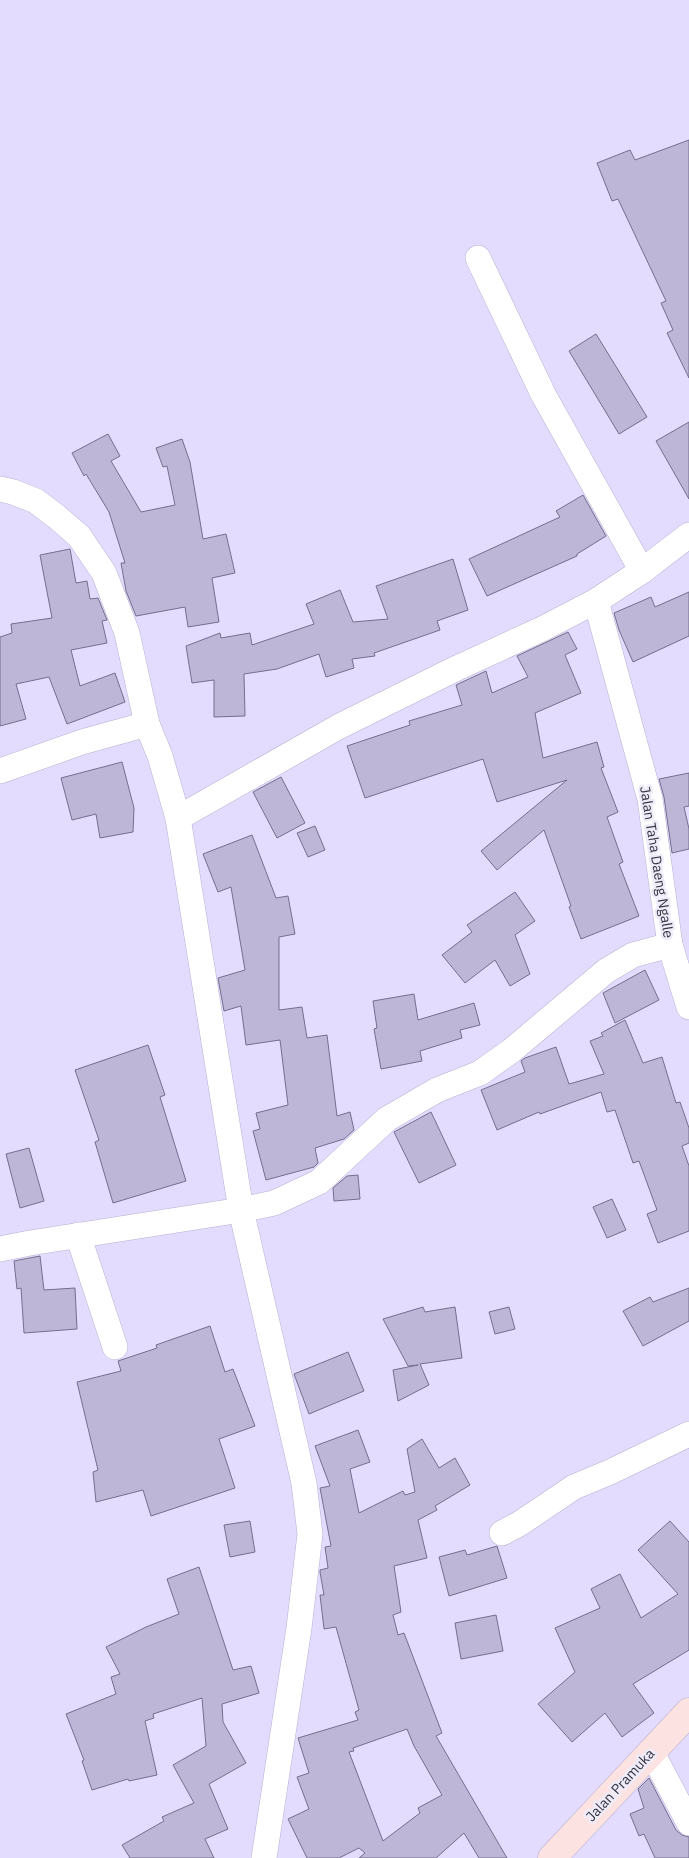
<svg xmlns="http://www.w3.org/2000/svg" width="689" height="1858" viewBox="0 0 689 1858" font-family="'IBM Plex Sans',sans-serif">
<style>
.building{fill:#bdb6d7;stroke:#756e8c;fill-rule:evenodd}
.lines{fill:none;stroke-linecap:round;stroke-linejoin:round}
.street-casing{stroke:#b8b0d1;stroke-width:26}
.secondary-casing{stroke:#b8b0d1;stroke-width:29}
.street{stroke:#fff;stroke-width:25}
.secondary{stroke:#fce2e1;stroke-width:28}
.labels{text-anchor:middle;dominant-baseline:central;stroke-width:5;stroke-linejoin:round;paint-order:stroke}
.street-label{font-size:14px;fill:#383543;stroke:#efecfa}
</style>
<rect width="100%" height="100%" fill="#e3dcfe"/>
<g class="building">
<polygon points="689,140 689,378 667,333 673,330 661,303 666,301 618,199 612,201 597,163 630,150 635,160"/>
<polygon points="596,334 647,417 619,434 569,351"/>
<polygon points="689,422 689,499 656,441"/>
<polygon points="108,434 120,456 111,461 141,512 175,505 167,466 163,467 156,448 182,439 190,462 203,539 226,534 235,573 212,578 219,622 188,627 185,607 136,616 126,591 121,563 125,563 109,512 86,474 84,476 72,453"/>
<polygon points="583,495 606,536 577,554 577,556 487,596 469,559 560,517 556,511"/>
<polygon points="70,549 76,583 87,581 90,599 98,598 107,620 102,621 107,643 71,650 80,686 115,673 125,702 67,724 49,677 16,684 26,719 0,726 0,637 12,633 11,624 52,618 40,555"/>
<polygon points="453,559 468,610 437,621 440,630 374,653 375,656 352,659 354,668 326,677 319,654 277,669 244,674 245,716 214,717 214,680 192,683 186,646 220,633 221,638 250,633 252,645 314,624 306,604 340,590 353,622 388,619 376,586"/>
<polygon points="689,592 689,636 633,662 619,630 614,613 651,597 655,607"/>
<polygon points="568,632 577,649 565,655 581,693 535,713 543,758 597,742 604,767 601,768 618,812 607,817 623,862 619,864 639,916 581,939 569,907 571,906 544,830 497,870 481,851 567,780 497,802 483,759 365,798 347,746 410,725 409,721 462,705 456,685 486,671 492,693 528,677 517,656"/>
<polygon points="122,762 134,808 133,832 100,838 96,814 72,820 61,778"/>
<polygon points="689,773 689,806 684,807 689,829 689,849 672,853 664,797 659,779"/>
<polygon points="281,777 305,823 277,838 253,792"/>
<polygon points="315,826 325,850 308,857 297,833"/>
<polygon points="252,835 276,898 288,896 295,934 279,937 279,1010 302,1007 307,1038 327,1035 337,1116 350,1112 354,1130 344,1139 315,1148 318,1163 314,1167 266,1180 253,1131 260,1129 256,1113 288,1105 280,1040 246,1045 241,1006 224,1011 218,978 245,970 231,887 218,892 203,854"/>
<polygon points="515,892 535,921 515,935 530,974 510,986 495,960 465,983 442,955 472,932 467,925"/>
<polygon points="645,970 659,1000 615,1023 603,993"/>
<polygon points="414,994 418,1020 474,1003 480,1025 460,1030 462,1038 420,1051 422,1061 381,1069 374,1029 377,1028 373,1001"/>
<polygon points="625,1020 643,1063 662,1057 676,1103 680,1102 689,1128 689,1143 682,1146 689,1166 689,1231 658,1243 647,1214 657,1210 639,1161 633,1163 615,1110 607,1112 601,1092 540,1114 539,1112 497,1130 481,1090 525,1072 521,1061 525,1058 556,1047 569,1084 604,1074 590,1041 603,1036 601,1033"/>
<polygon points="148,1045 165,1095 160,1097 186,1181 113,1203 95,1142 99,1140 75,1070"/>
<polygon points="431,1112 456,1165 419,1183 394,1132"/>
<polygon points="29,1148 44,1201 20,1208 6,1154"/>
<polygon points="358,1175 360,1199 334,1201 333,1188 347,1176"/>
<polygon points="612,1199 626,1230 607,1238 593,1207"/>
<polygon points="40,1256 44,1290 75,1288 77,1329 24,1333 21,1288 17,1289 14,1261"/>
<polygon points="689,1288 689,1321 643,1346 623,1311 650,1297 653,1302"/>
<polygon points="423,1307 425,1312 455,1307 462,1358 420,1364 429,1385 398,1401 393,1370 418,1365 408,1366 383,1319"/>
<polygon points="509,1307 515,1329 495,1334 489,1312"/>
<polygon points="210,1326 225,1372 233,1369 255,1426 219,1439 235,1488 151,1516 143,1490 96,1502 93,1472 98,1470 77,1382 121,1371 118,1361 157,1348 156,1345"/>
<polygon points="348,1352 364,1391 309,1414 294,1374"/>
<path d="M358,1430L370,1462L350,1469L359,1513L403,1491L405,1495L415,1492L407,1449L422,1439L439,1468L455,1458L470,1485L435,1506L437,1510L418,1520L427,1558L394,1566L401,1612L393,1615L398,1635L404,1633L442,1733L436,1736L507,1858H479L464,1833L436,1858H359L365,1853L359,1848L339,1858H307L288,1819L309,1809L297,1777L309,1773L298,1738L358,1720L355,1712L359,1710L336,1627L324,1629L320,1595H324L320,1572V1570L328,1568L325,1547L331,1546L320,1488L330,1486L315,1446ZM407,1729L414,1746L442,1795L418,1808L420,1813L383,1841L349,1752L354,1751L353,1748Z"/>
<polygon points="250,1521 255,1552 230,1557 224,1525"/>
<polygon points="670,1521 689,1542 689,1650 633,1684 654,1713 622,1737 605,1713 572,1742 538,1704 575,1672 555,1628 600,1608 591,1589 620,1574 641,1618 678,1594 638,1550"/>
<polygon points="497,1546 507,1578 449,1596 439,1557 465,1550 467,1555"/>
<polygon points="199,1567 233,1670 251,1666 259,1693 222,1704 223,1722 246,1763 209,1784 228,1829 205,1839 214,1858 130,1858 122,1845 164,1821 162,1817 194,1803 173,1765 206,1746 202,1698 153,1714 154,1718 145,1721 157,1775 129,1781 128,1779 92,1790 82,1761 84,1760 66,1714 116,1694 111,1677 120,1674 106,1647 146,1627 179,1614 167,1579"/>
<polygon points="496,1615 503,1651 461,1659 455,1623"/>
<polygon points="649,1778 676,1830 682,1835 689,1837 689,1858 655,1858 644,1834 639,1836 630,1814 644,1808 638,1789"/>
</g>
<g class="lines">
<g class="street-casing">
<g id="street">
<polyline points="478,258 543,394 642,571"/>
<polyline points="0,489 13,492 36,501 57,517 79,536 104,573 127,633 147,724 160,756 178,818"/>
<polyline points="596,601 650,799 670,945 689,1007"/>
<polyline points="0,771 82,742 147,724"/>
<polyline points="78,1235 115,1347"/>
<polyline points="0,1249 30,1243 241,1210 274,1203 319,1182 387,1119 437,1090 480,1073 511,1051 606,971 633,955 670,945"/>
<polyline points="502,1533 519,1524 574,1487 610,1472 689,1434"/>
<polyline points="651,1751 689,1823"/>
<polyline points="264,1858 299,1628 310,1534 304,1483 241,1210 178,818 338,727 457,668 542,629 596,601 642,571 689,535"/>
</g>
</g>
<g class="secondary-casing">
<polyline id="secondary" points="552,1858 689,1712"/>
</g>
<use href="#street" class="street"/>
<use href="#secondary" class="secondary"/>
</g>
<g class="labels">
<g class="street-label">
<text transform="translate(657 862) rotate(81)">Jalan Taha Daeng Ngalle</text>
<text transform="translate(620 1785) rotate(-47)">Jalan Pramuka</text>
</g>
</g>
</svg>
